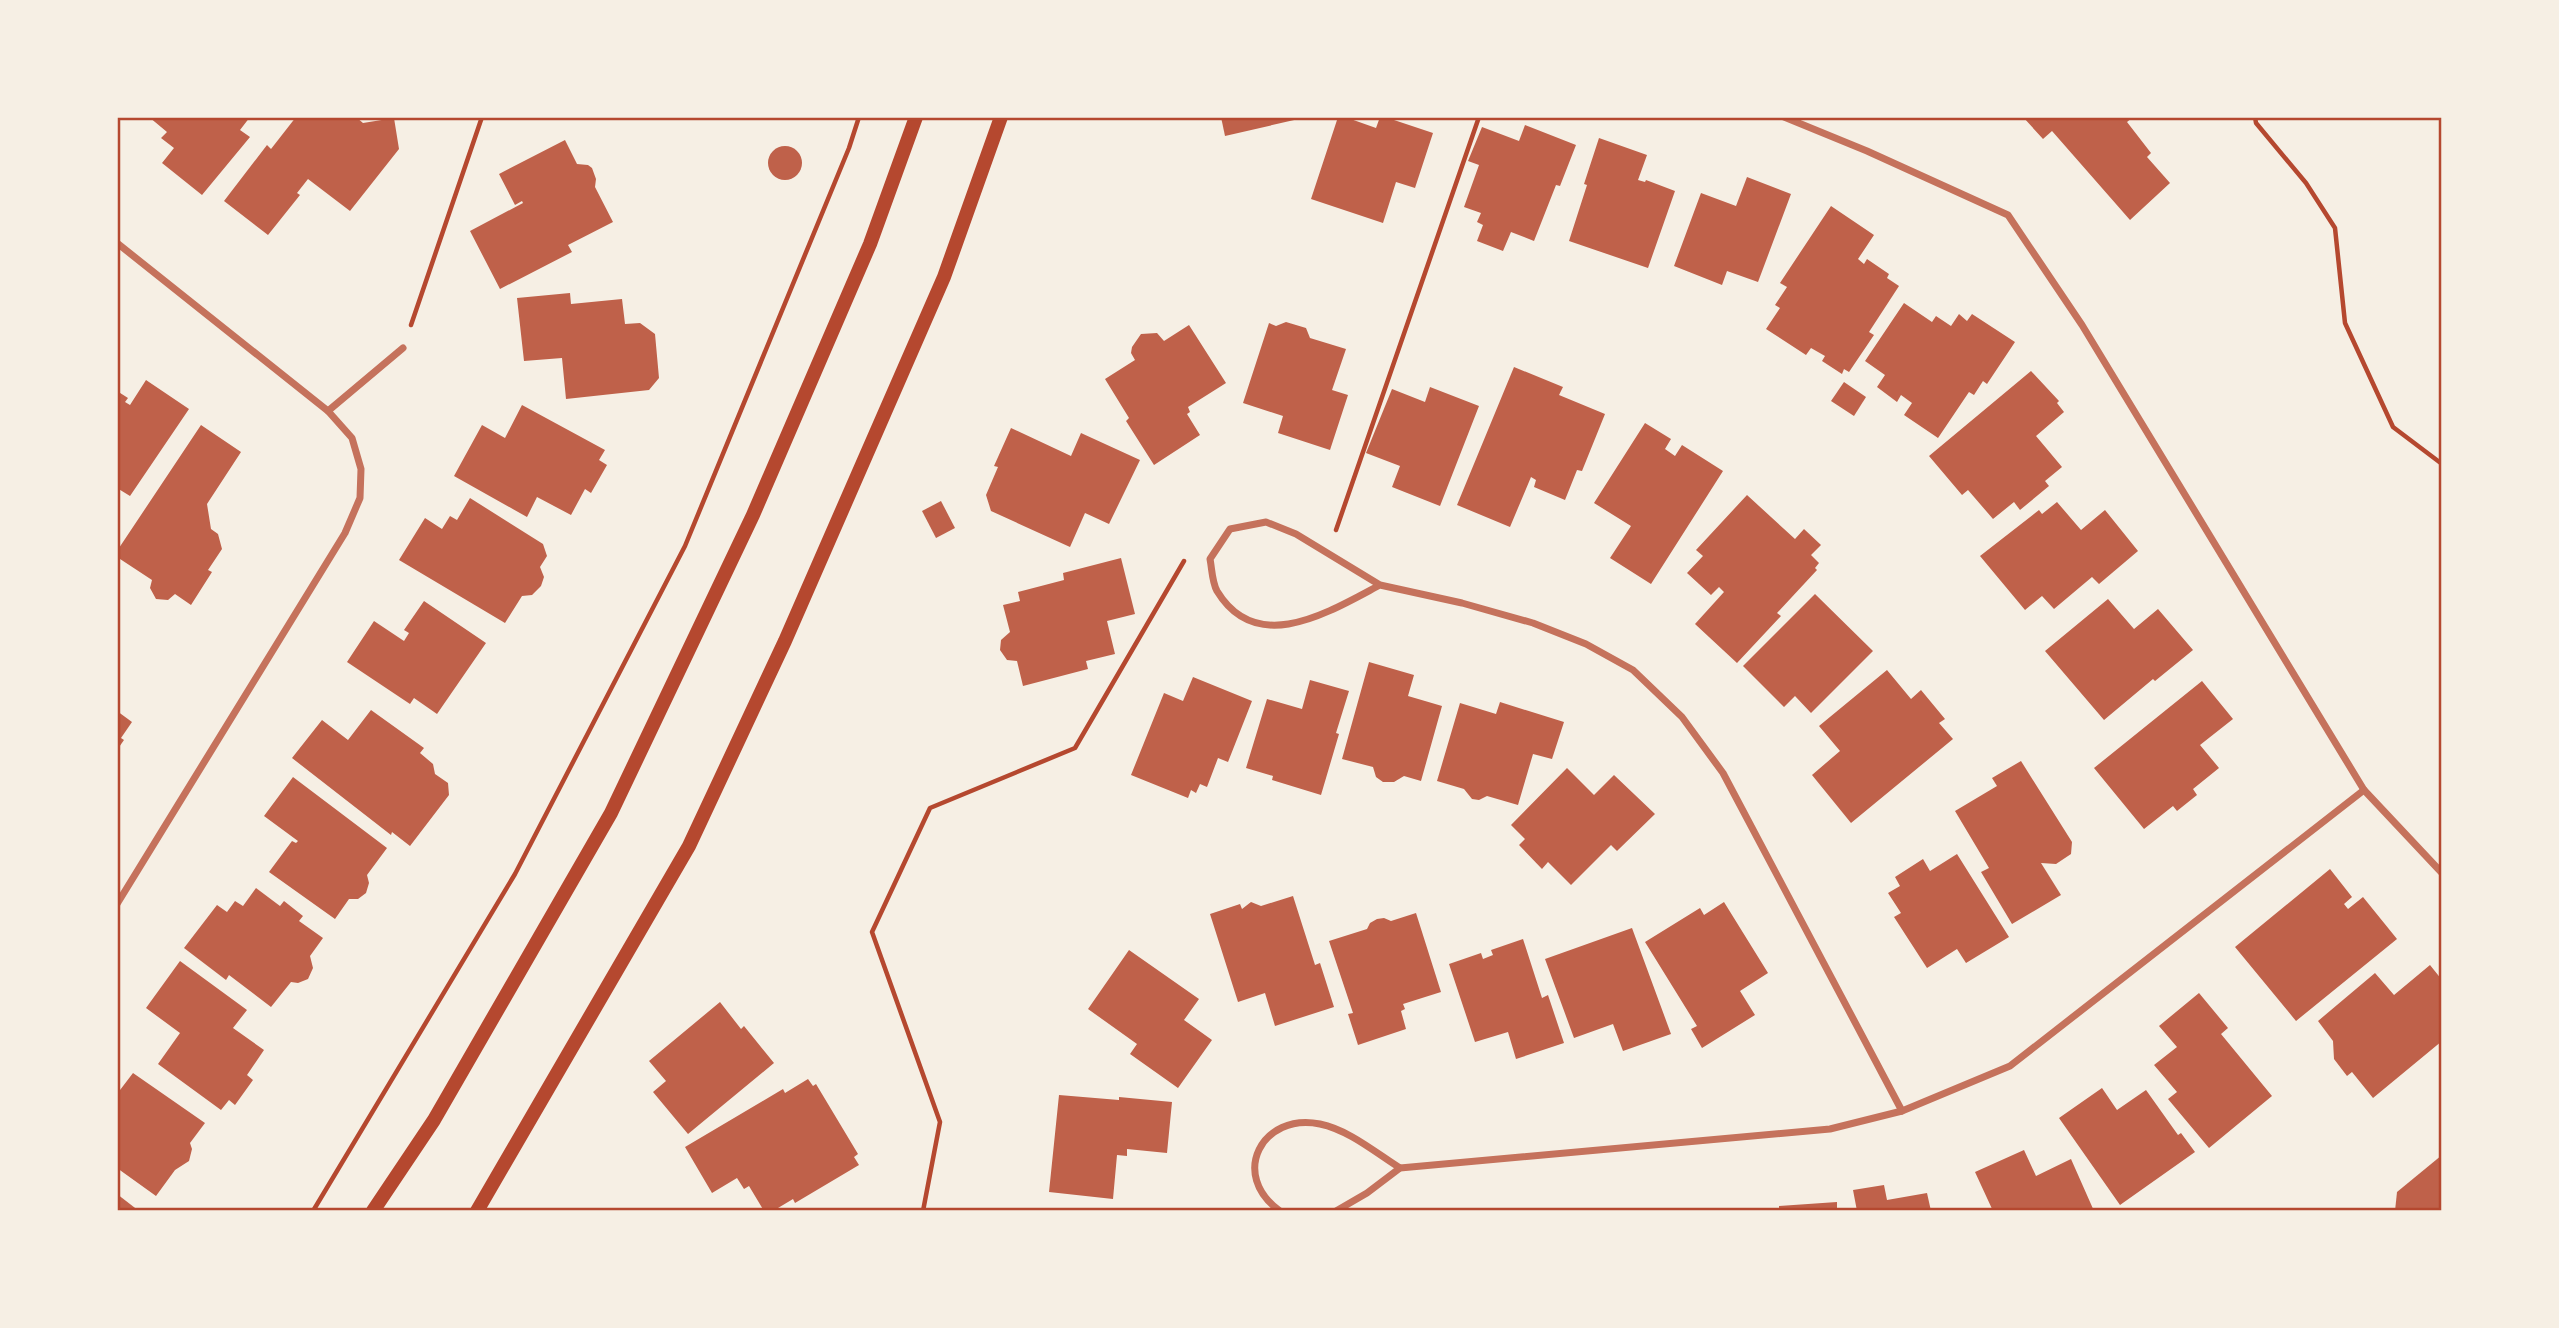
<svg xmlns="http://www.w3.org/2000/svg" width="2559" height="1328" viewBox="0 0 2559 1328" font-family="'Zilla Slab',serif">
<style>
.building{fill:#bf614a}
.lines{fill:none;stroke-linecap:round;stroke-linejoin:round}
.path{stroke:#b5482f;stroke-width:4.5}
.minor{stroke:#c5725c;stroke-width:7}
.secondary{stroke:#b5482f;stroke-width:14}
.neatline{fill:none;stroke:#b5482f;stroke-width:2.5}
</style>
<rect width="100%" height="100%" fill="#f6efe4"/>
<g class="building">
<polygon points="149,117 250,117 240,130 250,137 202,195 162,163 174,148 161,138 167,132"/>
<polygon points="296,117 356,117 363,123 394,118 399,149 350,211 308,179 297,193 300,195 268,235 224,201 267,145 271,149"/>
<polygon points="1221,117 1303,117 1303,118 1225,136"/>
<polygon points="1338,117 1345,117 1376,128 1380,117 1385,117 1433,133 1415,188 1396,182 1383,223 1311,199"/>
<polygon points="2023,117 2133,117 2127,122 2151,153 2147,157 2170,183 2130,220 2052,131 2043,139"/>
<polygon points="1525,125 1576,145 1560,186 1556,185 1534,241 1511,232 1503,251 1477,241 1483,225 1477,222 1481,213 1464,207 1479,165 1468,161 1482,127 1519,141"/>
<polygon points="1599,138 1647,155 1638,180 1645,182 1646,180 1675,191 1648,268 1569,241 1587,185 1584,184"/>
<polygon points="565,140 577,164 588,165 592,168 596,179 595,187 613,222 568,245 572,252 500,289 470,231 523,203 522,201 515,205 499,174"/>
<circle cx="785" cy="163" r="17"/>
<polygon points="1747,177 1791,194 1758,282 1727,271 1722,285 1674,266 1701,193 1736,206"/>
<polygon points="1831,206 1874,235 1858,259 1864,264 1867,259 1889,274 1887,278 1899,286 1869,332 1874,335 1849,372 1844,369 1842,374 1822,361 1825,356 1811,348 1806,355 1766,329 1780,308 1775,305 1787,287 1780,283"/>
<polygon points="570,293 571,304 622,299 625,324 640,323 655,334 659,378 649,390 566,399 562,358 524,361 517,298"/>
<polygon points="1904,303 1932,322 1936,316 1951,326 1959,314 1967,321 1972,314 2015,342 1987,384 1983,381 1974,395 1969,392 1938,438 1904,415 1912,403 1901,395 1897,402 1877,387 1885,375 1865,361"/>
<polygon points="1286,322 1306,328 1310,338 1346,349 1332,390 1348,395 1330,450 1278,433 1283,416 1243,403 1269,323 1276,326"/>
<polygon points="1189,325 1226,383 1188,407 1190,412 1187,414 1200,435 1154,465 1126,421 1129,418 1105,379 1135,360 1131,353 1132,347 1141,334 1157,333 1164,341"/>
<polygon points="1514,367 1563,387 1559,395 1605,414 1582,471 1577,470 1565,500 1534,487 1536,480 1531,477 1510,527 1457,505"/>
<polygon points="2031,371 2059,401 2057,403 2064,412 2036,436 2062,467 2045,481 2049,486 2020,510 2014,502 1993,519 1968,490 1962,495 1929,456"/>
<polygon points="146,380 189,409 130,496 117,488 117,391 128,398 125,402 130,405"/>
<polygon points="1844,382 1866,397 1854,416 1831,401"/>
<polygon points="1430,387 1479,406 1440,506 1392,487 1400,466 1366,453 1392,389 1425,402"/>
<polygon points="522,405 605,450 599,460 607,465 591,493 585,489 571,515 537,497 527,517 454,476 482,425 505,438"/>
<polygon points="1645,423 1671,439 1665,449 1675,456 1682,445 1723,471 1651,584 1610,558 1631,526 1594,503"/>
<polygon points="201,425 241,452 207,504 211,529 218,534 222,549 208,570 212,572 191,605 175,594 168,600 156,599 150,588 152,580 117,557 117,551"/>
<polygon points="1011,428 1071,456 1081,433 1140,460 1109,524 1085,513 1070,547 991,511 986,495 998,467 994,466"/>
<polygon points="1747,495 1795,539 1804,529 1821,545 1811,555 1819,563 1815,568 1817,570 1777,613 1781,616 1737,663 1695,624 1724,592 1719,587 1711,595 1687,573 1703,556 1696,550"/>
<polygon points="470,498 543,544 547,556 540,567 544,577 541,586 532,595 522,596 505,623 399,560 425,518 442,529 450,516 457,520"/>
<polygon points="941,501 955,528 936,538 922,511"/>
<polygon points="2057,502 2081,530 2105,510 2138,551 2099,584 2092,577 2054,609 2042,596 2025,610 1980,556 2039,510 2042,514"/>
<polygon points="1121,558 1135,614 1107,621 1115,654 1086,661 1088,669 1023,686 1017,661 1007,660 1000,650 1001,640 1010,632 1003,605 1020,601 1018,592 1064,580 1063,573"/>
<polygon points="1815,594 1873,651 1811,713 1795,696 1784,707 1743,666"/>
<polygon points="2108,599 2134,629 2158,609 2193,650 2155,681 2153,679 2104,720 2045,651"/>
<polygon points="424,601 486,643 437,714 414,698 410,704 347,662 374,621 404,641 409,633 404,630"/>
<polygon points="1369,662 1414,675 1408,696 1442,706 1421,781 1404,776 1394,782 1383,782 1376,777 1373,767 1342,759"/>
<polygon points="1887,670 1911,699 1921,690 1945,719 1939,723 1953,739 1851,823 1812,775 1840,751 1819,726"/>
<polygon points="1193,677 1252,701 1228,762 1218,758 1207,787 1200,784 1196,793 1191,790 1188,798 1131,775 1164,693 1183,701"/>
<polygon points="1310,680 1349,691 1336,733 1339,734 1321,795 1272,780 1273,776 1246,768 1267,699 1302,709"/>
<polygon points="2202,681 2233,719 2200,745 2219,768 2193,789 2197,795 2177,811 2173,806 2144,829 2094,768"/>
<polygon points="1500,702 1564,722 1552,759 1533,754 1518,805 1487,796 1479,800 1472,799 1464,789 1437,781 1460,703 1496,714"/>
<polygon points="371,710 424,748 420,753 433,764 435,774 448,783 449,795 410,846 392,832 391,835 292,758 322,720 348,740"/>
<polygon points="117,711 132,722 121,738 124,740 117,750"/>
<polygon points="2021,761 2072,842 2071,854 2056,864 2041,863 2061,895 2012,924 1981,872 1989,868 1955,811 1997,786 1992,778"/>
<polygon points="1567,768 1594,795 1614,775 1655,814 1617,851 1611,845 1571,885 1548,862 1542,869 1519,845 1525,839 1511,825"/>
<polygon points="293,777 387,848 367,875 369,883 366,893 358,899 349,899 335,919 269,872 292,841 296,843 298,841 264,816"/>
<polygon points="1957,854 2009,937 1966,963 1957,949 1927,968 1894,917 1901,913 1888,893 1900,886 1895,877 1923,859 1930,871"/>
<polygon points="2330,869 2352,897 2344,904 2348,909 2363,897 2397,939 2296,1021 2235,947"/>
<polygon points="256,888 280,906 284,901 303,916 299,921 323,938 310,956 313,968 308,979 298,983 291,982 271,1007 229,975 226,980 184,948 217,905 227,912 235,901 243,906"/>
<polygon points="1293,896 1315,965 1320,963 1334,1007 1275,1026 1265,993 1238,1002 1210,914 1240,904 1242,909 1251,902 1261,906"/>
<polygon points="1724,902 1768,973 1740,991 1755,1015 1702,1048 1691,1029 1697,1026 1645,942 1700,908 1704,915"/>
<polygon points="1416,913 1441,992 1403,1004 1405,1009 1401,1011 1406,1029 1358,1045 1348,1014 1353,1013 1329,941 1367,929 1370,923 1377,919 1384,918 1391,921"/>
<polygon points="1632,928 1671,1034 1623,1051 1613,1024 1574,1038 1545,959"/>
<polygon points="1523,939 1542,998 1548,995 1564,1043 1516,1059 1508,1032 1475,1042 1449,964 1481,953 1483,959 1493,955 1491,950"/>
<polygon points="1129,950 1199,999 1184,1020 1212,1040 1178,1088 1130,1054 1137,1044 1088,1009"/>
<polygon points="180,961 247,1010 233,1028 264,1050 247,1075 253,1080 235,1105 229,1100 221,1110 158,1064 180,1033 146,1008"/>
<polygon points="2430,965 2442,980 2442,1041 2373,1098 2352,1072 2347,1076 2334,1059 2333,1041 2318,1021 2375,973 2394,995"/>
<polygon points="2199,993 2228,1028 2221,1034 2272,1096 2209,1148 2168,1099 2177,1092 2154,1065 2177,1047 2159,1026"/>
<polygon points="720,1002 741,1029 744,1026 774,1063 688,1134 653,1092 666,1081 649,1061"/>
<polygon points="133,1073 205,1123 190,1143 192,1149 189,1161 175,1170 156,1196 117,1168 117,1094"/>
<polygon points="808,1079 813,1086 816,1084 858,1154 854,1157 859,1165 795,1203 793,1199 773,1211 764,1211 749,1186 744,1189 737,1178 712,1193 685,1147 783,1089 785,1093"/>
<polygon points="2102,1088 2117,1110 2146,1090 2178,1135 2181,1133 2195,1152 2120,1205 2059,1118"/>
<polygon points="1059,1095 1119,1100 1119,1097 1172,1102 1167,1153 1127,1149 1127,1156 1117,1155 1113,1199 1049,1192"/>
<polygon points="2024,1150 2036,1176 2071,1159 2094,1211 1993,1211 1975,1172"/>
<polygon points="2442,1155 2442,1211 2395,1211 2397,1192"/>
<polygon points="1884,1185 1887,1200 1927,1193 1931,1211 1857,1211 1853,1190"/>
<polygon points="117,1194 139,1211 117,1211"/>
<polygon points="1837,1202 1837,1211 1779,1211 1779,1206"/>
</g>
<g class="lines">
<g class="path">
<polyline points="2255,117 2256,123 2306,183 2335,228 2345,323 2393,427 2442,464"/>
<polyline points="411,325 482,117"/>
<polyline points="1336,530 1479,117"/>
<polyline points="313,1211 515,874 685,546 849,148 859,117"/>
<polyline points="923,1211 940,1122 872,932 930,808 1075,748 1184,561"/>
</g>
<g class="minor">
<polyline points="1784,117 1867,151 2008,215 2082,325 2364,790 2442,873"/>
<polyline points="117,243 328,411 352,438 361,469 360,498 345,533 117,904"/>
<polyline points="328,411 403,348"/>
<path d="M1380,585C1329,612 1257,657 1217,591C1212,582 1212,569 1210,559L1230,529L1266,522L1296,534L1380,585L1462,603L1533,623L1586,644L1633,670L1682,717L1723,773L1902,1111"/>
<path d="M1280,1211C1229,1175 1262,1112 1320,1124C1349,1130 1376,1153 1400,1168"/>
<polyline points="1336,1211 1367,1193 1400,1168 1830,1129 1902,1111 2010,1066 2364,790"/>
</g>
<g class="secondary">
<polyline points="373,1211 434,1120 611,813 753,515 870,244 916,117"/>
<polyline points="477,1211 689,846 785,641 944,277 1001,117"/>
</g>
</g>
<rect width="2559" height="1328" fill="none" stroke="#f6efe4" stroke-width="238"/>
<rect x="119" y="119" width="2321" height="1090" class="neatline"/>
</svg>
